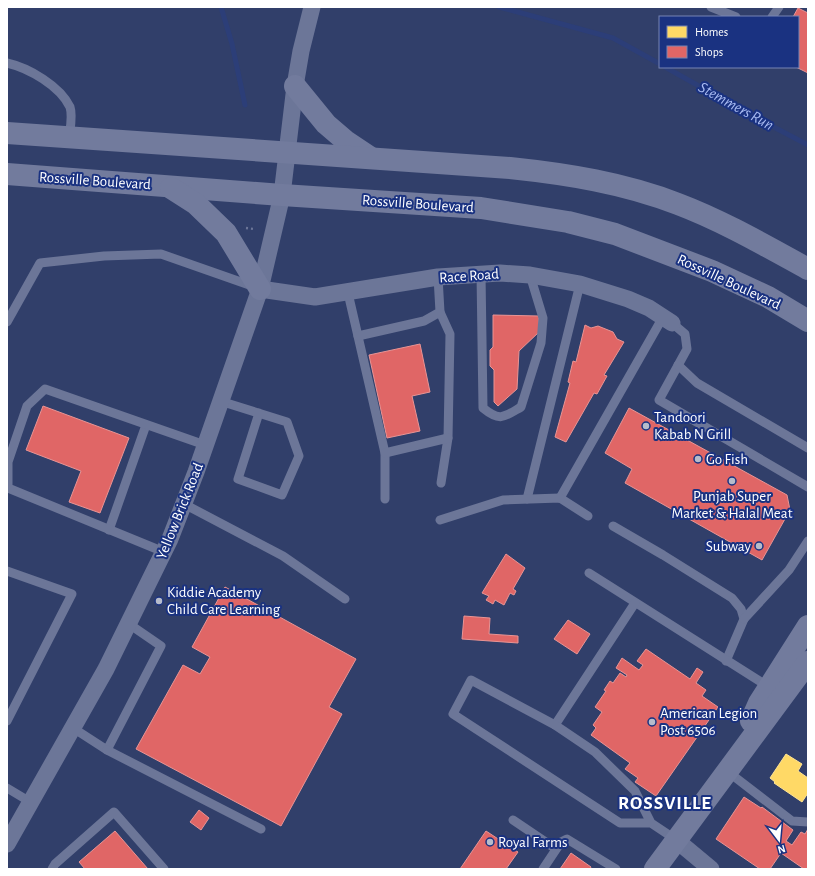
<svg xmlns="http://www.w3.org/2000/svg" width="815" height="876" viewBox="0 0 815 876" font-family="'Alegreya Sans',sans-serif">
<style>
.homes{fill:#ffd966;stroke:#ffe494}
.shops{fill:#e06666;stroke:#e99494}
.lines{fill:none;stroke-linecap:round;stroke-linejoin:round}
.stream{stroke:#2c3e78;stroke-width:5}
.path{stroke:#6c7698;stroke-width:2.5;stroke-dasharray:2 3;stroke-linecap:butt}
.service{stroke:#6c7698;stroke-width:9}
.minor{stroke:#6c7698;stroke-width:17}
.secondary{stroke:#727b9d;stroke-width:22}
.poi-dot{fill:#b7bccb;stroke:#1a3281;stroke-width:1.5}
.labels{text-anchor:middle;dominant-baseline:central;stroke-width:4;stroke-linejoin:round;paint-order:stroke}
.street-label{font-size:15px;fill:#fff;stroke:#1a3281}
.poi-label{font-size:15px;fill:#fff;stroke:#1a3281;text-anchor:start}
.water-label{font-size:16px;font-style:italic;fill:#a9bbf2;stroke:#1a3281}
.district-label{font-size:19px;font-weight:bold;letter-spacing:1px;fill:#fff;stroke:#1a3281}
</style>
<rect width="100%" height="100%" fill="#313f6a"/>
<polygon class="homes" points="786,754 802,764 798,771 808,778 808,793 802,802 774,783 775,782 770,778"/>
<g class="shops">
<polygon points="798,8 808,13 808,73 796,67 798,67 798,17 793,17"/>
<polygon points="493,315 539,316 539,332 519,351 517,389 498,406 494,402 494,370 490,366 490,350 493,347"/>
<polygon points="585,325 591,328 598,326 613,332 617,339 624,342 604,375 607,376 597,394 594,393 566,442 555,437 570,383 568,382 573,361 576,362"/>
<polygon points="420,344 430,392 412,396 420,431 387,438 369,355"/>
<polygon points="43,406 129,438 100,513 69,502 81,471 26,450"/>
<polygon points="629,408 787,495 790,510 762,560 625,483 632,469 605,453"/>
<polygon points="506,554 525,568 513,589 516,591 514,595 510,593 504,605 495,600 493,604 486,600 489,596 482,593"/>
<polygon points="225,587 356,659 329,707 342,714 281,826 136,749 183,665 200,674 210,657 192,647"/>
<polygon points="464,616 490,618 489,634 518,636 518,643 462,639"/>
<polygon points="568,620 590,634 577,654 554,639"/>
<polygon points="646,649 690,679 697,668 703,672 696,683 706,690 702,696 718,707 656,796 635,782 638,778 625,769 630,763 591,735 596,728 593,725 602,712 595,707 606,691 604,690 610,681 613,683 620,673 626,677 627,675 616,668 622,658 639,670 643,665 637,661"/>
<polygon points="744,797 761,808 762,807 793,830 786,841 792,845 801,832 805,834 808,829 808,869 804,869 781,853 770,869 760,869 716,839"/>
<polygon points="199,810 209,818 201,830 190,822"/>
<polygon points="115,831 148,869 85,869 79,862"/>
<polygon points="486,831 518,852 506,869 460,869"/>
<polygon points="571,853 591,867 590,869 560,869"/>
</g>
<g class="lines">
<g class="stream">
<polyline points="221,7 232,44 245,105"/>
<polyline points="499,7 613,38 660,64"/>
<polyline points="665,67 749,114 808,145"/>
</g>
<polyline class="path" points="246,228 254,229"/>
<g class="service">
<polyline points="711,7 736,17"/>
<polyline points="772,17 779,7"/>
<path d="M7,63C29,68 60,86 70,107C73,116 70,129 69,138"/>
<path d="M481,274L483,408C500,422 504,417 521,407L541,343L543,318L530,275"/>
<polyline points="348,293 385,453 385,499"/>
<polyline points="440,312 450,334 448,438 441,483"/>
<polyline points="7,322 40,263 104,256 161,254 255,287"/>
<polyline points="672,323 685,334 687,349 659,400 808,487"/>
<polyline points="358,336 424,321 440,312 438,277"/>
<polyline points="678,365 697,383 808,448"/>
<polyline points="220,401 287,422 299,456 282,495 238,479 259,413"/>
<polyline points="385,453 448,438"/>
<polyline points="560,498 663,317"/>
<polyline points="527,499 580,284"/>
<polyline points="184,504 283,556 345,599"/>
<polyline points="440,520 503,500 560,498 588,516"/>
<polyline points="613,526 663,555 732,598 741,609 744,619 726,661"/>
<polyline points="109,530 146,425"/>
<polyline points="164,552 8,488 8,462 27,406 45,389 205,445"/>
<polyline points="7,571 72,594 7,721"/>
<polyline points="589,573 769,687"/>
<polyline points="744,619 789,570 808,541"/>
<polyline points="555,725 635,603"/>
<polyline points="73,728 107,750 161,646 129,624"/>
<polyline points="107,750 261,829"/>
<polyline points="727,771 792,821 808,822"/>
<polyline points="7,788 32,803"/>
<polyline points="513,820 556,849"/>
<polyline points="651,823 620,823 453,714 471,680 555,725 595,752 635,791 651,823 675,839"/>
<polyline points="52,869 55,864 114,812 164,869"/>
<polyline points="543,869 561,842 567,839 616,869"/>
</g>
<g class="minor">
<polyline points="260,289 315,297 438,277 500,273 530,275 580,284 628,299 649,308 672,323"/>
<polyline points="675,839 711,869"/>
<polyline points="7,844 106,669 170,539 196,472 260,289 282,195 295,86 301,51 312,7"/>
</g>
<g class="secondary">
<polyline points="295,86 326,124 347,142 371,158"/>
<path d="M7,133L510,168C567,174 624,183 678,204C723,221 766,246 808,269"/>
<polyline points="7,174 282,195 481,208 568,222 615,234 712,271 768,297 808,321"/>
<polyline points="171,188 196,204 226,233 260,289"/>
<polyline points="751,721 759,703 808,626"/>
<polyline points="655,869 808,662"/>
</g>
</g>
<g class="poi-dot">
<circle cx="646" cy="426" r="4"/>
<circle cx="698" cy="459" r="4"/>
<circle cx="732" cy="481" r="4"/>
<circle cx="759" cy="546" r="4"/>
<circle cx="159" cy="601" r="4"/>
<circle cx="652" cy="722" r="4"/>
<circle cx="490" cy="842" r="4"/>
</g>
<g class="labels">
<g class="street-label">
<text transform="translate(95 181) rotate(4)">Rossville Boulevard</text>
<text transform="translate(418 204) rotate(4)">Rossville Boulevard</text>
<text transform="translate(469 276) rotate(-4)">Race Road</text>
<text transform="translate(729 282) rotate(25)">Rossville Boulevard</text>
<text transform="translate(180 511) rotate(-68)">Yellow Brick Road</text>
</g>
<g class="poi-label">
<text x="654" y="417">Tandoori<tspan x="654" dy="17">Kabab N Grill</tspan></text>
<text x="706" y="459">Go Fish</text>
<text x="732" y="496" text-anchor="middle">Punjab Super<tspan x="732" dy="17">Market &amp; Halal Meat</tspan></text>
<text x="751" y="546" text-anchor="end">Subway</text>
<text x="167" y="592">Kiddie Academy<tspan x="167" dy="17">Child Care Learning</tspan></text>
<text x="660" y="713">American Legion<tspan x="660" dy="17">Post 6506</tspan></text>
<text x="498" y="842">Royal Farms</text>
</g>
<g class="water-label">
<text transform="translate(736 106) rotate(29)">Stemmers Run</text>
</g>
<g class="district-label">
<text x="665" y="803">ROSSVILLE</text>
</g>
</g>
<rect width="815" height="876" fill="none" stroke="#ffffff" stroke-width="16"/>
<rect x="659" y="16" width="140" height="52" fill="#1a3281" stroke="#7684b3"/>
<rect x="667" y="26" width="20" height="12" fill="#ffd966" stroke="#7684b3"/>
<text x="695" y="36" font-size="12" fill="#ffffff">Homes</text>
<rect x="667" y="46" width="20" height="12" fill="#e06666" stroke="#7684b3"/>
<text x="695" y="56" font-size="12" fill="#ffffff">Shops</text>
<g transform="translate(779 840) rotate(164)" stroke="#1a3281" stroke-width="3" paint-order="stroke">
<path d="M0-3L7 15L0 10L-7 15Z" fill="#ffffff"/>
<text y="-6" font-size="11" font-weight="bold" text-anchor="middle" fill="#ffffff">N</text>
</g>
</svg>
